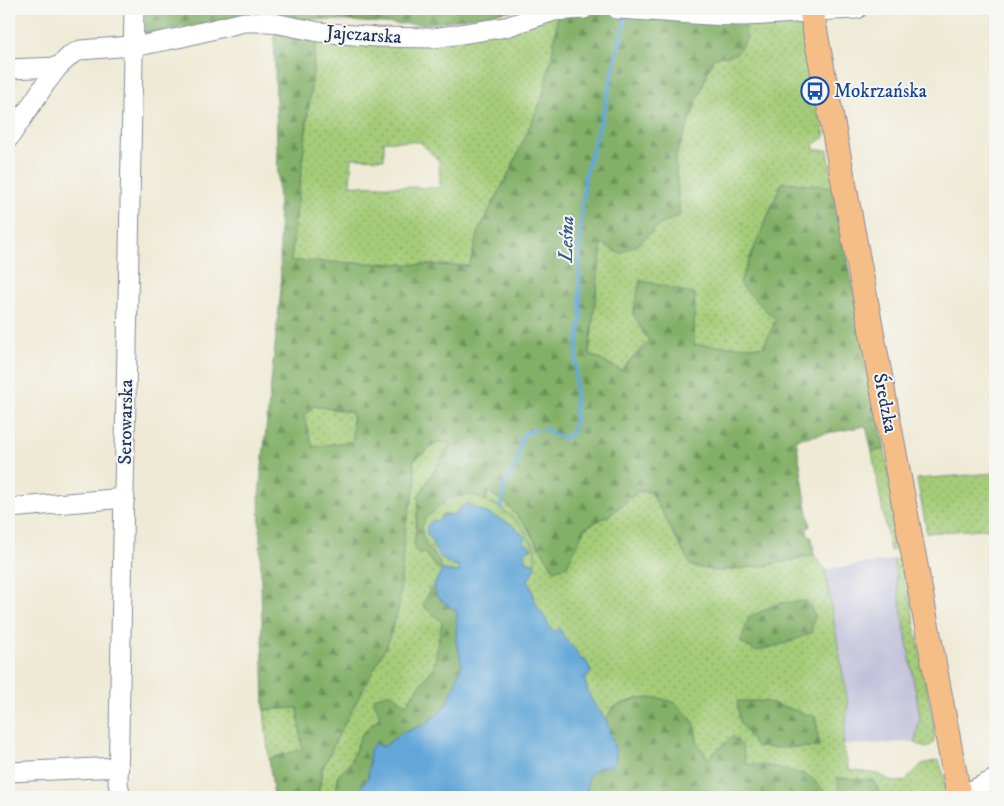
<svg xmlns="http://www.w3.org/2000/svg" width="1004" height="806" viewBox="0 0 1004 806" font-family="'IM FELL DW Pica',serif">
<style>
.industrial{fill:#c3c1db}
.green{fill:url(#green-dots);stroke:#607e6b;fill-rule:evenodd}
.forest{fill:url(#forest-firs);stroke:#4f7063;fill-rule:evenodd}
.wetland{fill:url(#wetland-marsh);stroke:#607e6b}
.water{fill:#63a7d8;stroke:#3f6b9b}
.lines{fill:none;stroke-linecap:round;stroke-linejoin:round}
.stream{stroke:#63a7d8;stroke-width:4}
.minor-casing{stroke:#858c9a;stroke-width:21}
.major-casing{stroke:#858c9a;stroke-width:26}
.minor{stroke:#fff;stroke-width:19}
.major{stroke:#f6be87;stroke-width:24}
.labels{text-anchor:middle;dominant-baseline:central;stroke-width:4;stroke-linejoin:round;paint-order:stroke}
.street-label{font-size:19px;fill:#1b2f5e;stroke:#f6f6f2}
.transit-label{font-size:19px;fill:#164399;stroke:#f6f6f2;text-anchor:start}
.water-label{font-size:20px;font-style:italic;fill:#345989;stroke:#f6f6f2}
</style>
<defs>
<pattern id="green-dots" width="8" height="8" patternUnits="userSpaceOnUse" patternTransform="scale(1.25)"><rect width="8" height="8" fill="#a4cc78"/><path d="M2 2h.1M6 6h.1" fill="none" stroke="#85a666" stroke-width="1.8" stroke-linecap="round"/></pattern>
<pattern id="forest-firs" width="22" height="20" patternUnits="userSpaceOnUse" patternTransform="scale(1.25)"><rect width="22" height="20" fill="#83b068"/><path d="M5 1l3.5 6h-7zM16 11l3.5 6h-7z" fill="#6a9059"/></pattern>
<pattern id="wetland-marsh" width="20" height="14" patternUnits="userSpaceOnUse" patternTransform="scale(1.25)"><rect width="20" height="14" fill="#a4cc78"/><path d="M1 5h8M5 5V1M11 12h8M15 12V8" fill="none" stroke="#85a666"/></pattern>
</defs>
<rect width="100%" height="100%" fill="#f6f6f2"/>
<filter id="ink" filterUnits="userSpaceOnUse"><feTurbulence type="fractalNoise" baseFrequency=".02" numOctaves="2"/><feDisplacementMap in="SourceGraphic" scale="10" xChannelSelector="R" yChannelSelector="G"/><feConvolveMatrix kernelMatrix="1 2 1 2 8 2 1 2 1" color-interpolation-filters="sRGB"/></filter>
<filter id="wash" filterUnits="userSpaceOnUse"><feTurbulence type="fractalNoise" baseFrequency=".0096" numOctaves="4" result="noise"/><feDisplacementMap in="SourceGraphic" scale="20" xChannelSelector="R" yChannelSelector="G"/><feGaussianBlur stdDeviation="1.12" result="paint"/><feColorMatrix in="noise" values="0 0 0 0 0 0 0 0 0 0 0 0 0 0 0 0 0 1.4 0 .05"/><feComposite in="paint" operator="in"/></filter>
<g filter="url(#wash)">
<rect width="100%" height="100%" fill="#efead5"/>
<polygon class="industrial" points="893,560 920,717 915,742 843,745 848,704 825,569"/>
<g class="green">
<path d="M557,14L556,30L552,55L542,99L511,169L479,230L469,266L291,261L317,36L355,42ZM384,141L420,142L439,161L440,188L350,185L352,158L384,159Z"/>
<polygon points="743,22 797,22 801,26 803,32 811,76 807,77 809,88 815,87 825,137 813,146 815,150 828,150 834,187 782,182 739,284 776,320 763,347 693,345 641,280 633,314 649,341 621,370 589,354 602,243 638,244 659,225 680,215 675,159 713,58"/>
<polygon points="314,406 352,412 353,441 313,447 304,417"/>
<polygon points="441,441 451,443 419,495 414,548 425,553 437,568 442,570 434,585 429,590 442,622 434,667 405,705 380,717 362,734 350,763 338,775 336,797 318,797 322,770 338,736 405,528 416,482 413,460"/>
<polygon points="885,449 900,547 890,551 872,452"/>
<polygon points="995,473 995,528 927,533 917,479"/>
<polygon points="639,491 651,492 691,566 718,571 769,565 814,555 825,569 848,704 843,745 849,770 879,774 893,782 905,781 922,764 939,760 945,779 948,797 881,797 873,780 838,778 841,797 831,797 809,776 775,767 746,764 742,745 733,736 708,758 697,742 695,724 676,703 636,699 613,707 606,720 596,708 588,693 580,659 561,635 560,629 553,632 534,600 532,590 528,580 535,569 534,547 525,531 501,508 486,500 488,492 506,503 527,527 537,545 567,566 585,528 611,514"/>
<path d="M903,559L935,732C935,741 934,745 925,748L915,742L920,717L893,560Z"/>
<polygon points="298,708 302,750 269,759 264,710"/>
</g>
<g class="forest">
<polygon points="145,9 267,9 250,16 145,34"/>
<polygon points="278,9 522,9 428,24 401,24 292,18 278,11"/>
<path d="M597,11L643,13L743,22L747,38L736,54L713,58L675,159L680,215L659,225L638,244L620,254L602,243L589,354L621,370L649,341L633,314L640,280L695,294L694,345L763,347L776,320L739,284L782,182L834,187L885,449L872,452L866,426L796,439L810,526L807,529L808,534L812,537L814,555L769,565L718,571L691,566L651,492L639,491L611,514L585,528L567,566L554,570L527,527L506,503L488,492L486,500L471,495L428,548L438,559L442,570L437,568L425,553L419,554L414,548L419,495L451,444L441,441L413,460L416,482L405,528L399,607L387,645L338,736L322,770L318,797H274L269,759L302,749L298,708L264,710L259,495L281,289L274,34L296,30L317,36L291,261L469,266L479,230L511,169L542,99L552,55L556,30L557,14ZM314,406L352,412L353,441L313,447L304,417Z"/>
<polygon points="434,585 437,597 457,611 456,641 462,663 455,685 446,706 426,724 400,734 386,745 381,747 376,744 370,750 368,778 354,797 336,797 338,775 350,763 362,734 380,717 373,698 391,693 406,704 434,667 442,622 423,606 429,590"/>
<polygon points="808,601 815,616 811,633 787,643 756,651 740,642 749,617 779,603"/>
<polygon points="659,698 676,703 689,716 695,724 697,742 708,758 733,736 742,745 746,764 775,767 809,776 831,797 586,797 588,776 598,767 607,767 611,736 606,720 613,707 636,699"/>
<polygon points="737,701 765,701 816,717 819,747 774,748 756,746 740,723"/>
<polygon points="837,778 873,780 881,797 841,797"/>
</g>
<path class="wetland" d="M471,495C495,503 516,515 528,537C530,540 533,544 534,547C536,552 535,558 535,563H530L525,560L523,542L513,525L480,510L461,507L456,515H442L439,521L427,534L432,540L435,549L442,558L449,564L458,565L459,572L442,570L438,559L428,548L423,536L422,527L426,518L449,498Z"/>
<path class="water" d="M467,504L513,525L525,537L524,542L530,547L531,549L525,552V560L530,563H535V569L528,580L532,590L534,600L553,632L560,629C563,642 577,646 580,659H585L591,671L588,677L584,679L591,699L606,720L615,749L616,758L613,765L607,767H598L588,776L586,797H354L368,778L370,750L375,743L381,747L386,745L400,734L426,724L446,706L455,685L462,664L456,641L457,611L437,597L434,585L442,570L459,572L458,565L449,564L442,558L435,549L432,540L427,534V526L433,520L439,521L442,515H456L461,507Z"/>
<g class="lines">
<g class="stream">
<path d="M544,428C550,433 563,441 570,435C573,432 574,427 575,423L576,355L581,318L579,272L581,221L585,176L605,106L625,19"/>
<polyline points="501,508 504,486 517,463 521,440 526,433 536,430"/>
</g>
</g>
</g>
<g filter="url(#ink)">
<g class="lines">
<g class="minor-casing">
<g id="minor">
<path d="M617,9C659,11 701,16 743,16C781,15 819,10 857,9"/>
<polyline points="9,69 58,67"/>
<polyline points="9,138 46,83 58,67 72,54 81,50 143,45 178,38 244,22 269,22 319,32 376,37 434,38 506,27 554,11 584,9"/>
<polyline points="9,508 125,498"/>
<polyline points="9,772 119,767"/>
<polyline points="959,794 973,790 995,779"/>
<polyline points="121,797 118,783 134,9"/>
</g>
</g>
<g class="major-casing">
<polyline id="major" points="811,9 959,797"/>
</g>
<use href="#minor" class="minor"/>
<use href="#major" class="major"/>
</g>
</g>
<defs>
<g id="bus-ring" transform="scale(1.4375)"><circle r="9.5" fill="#f6f6f2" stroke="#1a4fb4" stroke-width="1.5"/><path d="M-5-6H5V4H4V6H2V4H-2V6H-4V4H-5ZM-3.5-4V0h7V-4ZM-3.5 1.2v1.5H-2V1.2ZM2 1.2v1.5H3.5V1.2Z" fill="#1a4fb4"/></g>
</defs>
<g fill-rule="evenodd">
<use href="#bus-ring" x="815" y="91"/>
</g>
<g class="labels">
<g class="street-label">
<text transform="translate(364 35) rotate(4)">Jajczarska</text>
<text transform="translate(885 403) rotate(79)">Średzka</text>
<text transform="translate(126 422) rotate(-89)">Serowarska</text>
</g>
<g class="transit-label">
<text x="834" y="91">Mokrzańska</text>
</g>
<g class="water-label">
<text transform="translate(567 239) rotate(-88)">Leśna</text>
</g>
</g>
<rect width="1004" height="806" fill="none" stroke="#f6f6f2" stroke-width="30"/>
</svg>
